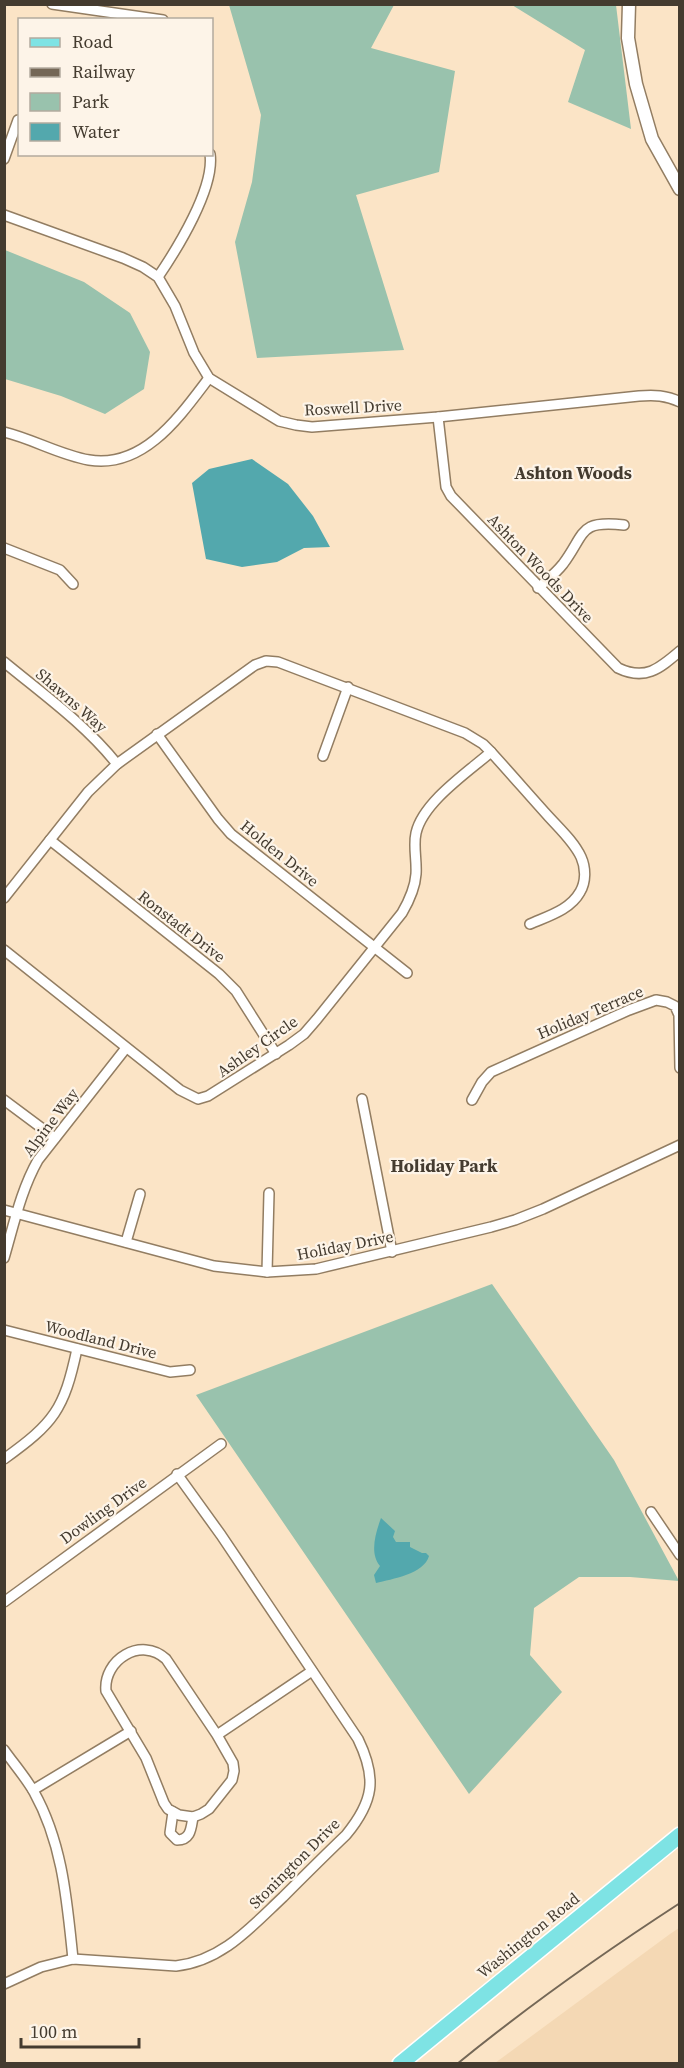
<svg xmlns="http://www.w3.org/2000/svg" width="684" height="2068" viewBox="0 0 684 2068" font-family="'Source Serif 4',serif">
<style>
.built{fill:#f4d8b4}
.green{fill:#99c2ad}
.water{fill:#53a8ad}
.lines{fill:none;stroke-linecap:round;stroke-linejoin:round}
.minor-casing{stroke:#927d62;stroke-width:12}
.tertiary-casing{stroke:#927d62;stroke-width:15}
.primary-casing{stroke:#fff;stroke-width:18}
.minor{stroke:#fff;stroke-width:9}
.tertiary{stroke:#fff;stroke-width:12}
.primary{stroke:#7ee3e4;stroke-width:15}
.rail{stroke:#746756;stroke-width:2}
.labels{text-anchor:middle;dominant-baseline:central;stroke-width:4.5;stroke-linejoin:round;paint-order:stroke}
.street-label{font-size:16px;fill:#443b2f;stroke:#fdf4e8}
.neighbourhood-label{font-size:18px;font-weight:bold;fill:#443b2f;stroke:#fdf4e8}
</style>
<rect width="100%" height="100%" fill="#fbe4c6"/>
<polygon class="built" points="679,1928 679,2063 495,2063 670,1934"/>
<g class="green">
<polygon points="229,5 394,5 371,48 455,71 439,172 356,195 404,350 257,358 235,242 252,182 261,115"/>
<polygon points="512,5 616,5 631,129 568,102 585,50"/>
<polygon points="5,250 84,282 130,313 150,352 144,389 105,414 61,396 5,379"/>
<polygon points="492,1284 614,1460 679,1581 630,1577 579,1577 534,1608 530,1655 562,1692 469,1794 196,1395"/>
</g>
<g class="water">
<polygon points="252,459 288,484 313,516 330,547 304,548 277,562 242,567 206,559 192,483 209,469"/>
<path d="M381,1518L395,1531L393,1537L396,1542H410V1547L422,1553H426L429,1556C424,1574 392,1579 376,1583L374,1575L380,1566C369,1553 376,1532 381,1518Z"/>
</g>
<g class="lines">
<g class="minor-casing">
<g id="minor">
<polyline points="52,4 163,20"/>
<polyline points="4,159 18,120"/>
<path d="M4,215L123,258L143,267L158,277L175,306L194,353L209,378L279,421L296,425L312,427L438,417L639,396C654,395 666,395 680,402"/>
<path d="M158,277C177,249 215,188 210,154"/>
<path d="M438,417L446,487L451,496L618,668C645,681 659,669 680,651"/>
<path d="M4,432C33,439 60,455 89,460C144,469 180,416 209,378"/>
<polyline points="4,548 60,570 73,584"/>
<path d="M538,588C547,580 556,573 563,564C586,533 578,520 624,525"/>
<path d="M4,662C44,695 85,724 117,764"/>
<polyline points="157,734 218,819 231,834 407,973"/>
<polyline points="323,756 348,687"/>
<polyline points="50,840 219,974 236,991 276,1054"/>
<path d="M4,898L88,792L117,764L255,665L266,661L278,662L465,733L483,744L491,752C511,774 530,796 549,817C560,829 574,842 581,857C586,868 586,882 580,892C570,910 548,916 530,924"/>
<path d="M4,950L180,1090L198,1099L208,1096L289,1045L304,1034L317,1019L402,913C409,901 415,889 416,874C417,860 413,846 416,833C423,802 468,772 491,752"/>
<polyline points="362,1099 392,1252"/>
<polyline points="4,1100 55,1138"/>
<polyline points="472,1100 482,1082 491,1072 629,1010 656,1000 667,1002 675,1006 679,1015 680,1068"/>
<polyline points="4,1210 214,1266 267,1272 316,1269 491,1227 515,1220 543,1209 680,1145"/>
<polyline points="126,1242 140,1194"/>
<path d="M4,1258C14,1224 21,1190 38,1160L126,1048"/>
<polyline points="267,1272 269,1193"/>
<polyline points="4,1330 170,1372 190,1370"/>
<path d="M4,1459C54,1423 64,1410 77,1349"/>
<polyline points="651,1512 680,1555"/>
<polyline points="4,1602 221,1444"/>
<path d="M217,1735L166,1659C141,1636 103,1660 106,1691L146,1758L164,1803L168,1809L179,1815L193,1817L201,1814L209,1809L232,1780L234,1771L233,1763L217,1735L312,1671"/>
<path d="M4,1750C14,1764 26,1778 34,1792C63,1844 67,1902 73,1959"/>
<polyline points="33,1790 131,1731"/>
<path d="M173,1812L170,1833L177,1840C191,1840 191,1828 193,1817"/>
<path d="M4,1984L41,1967L73,1959L176,1966C222,1961 251,1927 283,1897C304,1876 325,1855 346,1835C374,1801 377,1778 358,1739L221,1535L177,1474"/>
</g>
</g>
<g class="tertiary-casing">
<polyline id="tertiary" points="629,4 628,38 636,84 652,139 680,189"/>
</g>
<g class="primary-casing">
<polyline id="primary" points="400,2064 680,1835"/>
</g>
<use href="#minor" class="minor"/>
<use href="#tertiary" class="tertiary"/>
<use href="#primary" class="primary"/>
<path class="rail" d="M457,2064C528,2006 603,1953 680,1903"/>
</g>
<g class="labels">
<g class="street-label">
<text transform="translate(353 407) rotate(-3)">Roswell Drive</text>
<text transform="translate(541 568) rotate(46)">Ashton Woods Drive</text>
<text transform="translate(72 700) rotate(41)">Shawns Way</text>
<text transform="translate(280 853) rotate(39)">Holden Drive</text>
<text transform="translate(182 926) rotate(38)">Ronstadt Drive</text>
<text transform="translate(590 1012) rotate(-23)">Holiday Terrace</text>
<text transform="translate(257 1046) rotate(-35)">Ashley Circle</text>
<text transform="translate(50 1122) rotate(-53)">Alpine Way</text>
<text transform="translate(345 1245) rotate(-11)">Holiday Drive</text>
<text transform="translate(101 1339) rotate(14)">Woodland Drive</text>
<text transform="translate(103 1510) rotate(-36)">Dowling Drive</text>
<text transform="translate(294 1863) rotate(-45)">Stonington Drive</text>
<text transform="translate(528 1935) rotate(-39)">Washington Road</text>
</g>
<g class="neighbourhood-label">
<text x="573" y="472">Ashton Woods</text>
<text x="444" y="1165">Holiday Park</text>
</g>
</g>
<rect width="684" height="2068" fill="none" stroke="#443b2f" stroke-width="12"/>
<rect x="18" y="18" width="195" height="138" fill="#fdf4e8" stroke="#b3aa9e" stroke-width="1.5"/>
<rect x="30" y="38" width="30" height="9" fill="#7ee3e4" stroke="#b3aa9e" stroke-width="1.5"/>
<text x="72" y="48" font-size="18" fill="#443b2f">Road</text>
<rect x="30" y="68" width="30" height="9" fill="#746756" stroke="#b3aa9e" stroke-width="1.5"/>
<text x="72" y="78" font-size="18" fill="#443b2f">Railway</text>
<rect x="30" y="93" width="30" height="18" fill="#99c2ad" stroke="#b3aa9e" stroke-width="1.5"/>
<text x="72" y="108" font-size="18" fill="#443b2f">Park</text>
<rect x="30" y="123" width="30" height="18" fill="#53a8ad" stroke="#b3aa9e" stroke-width="1.5"/>
<text x="72" y="138" font-size="18" fill="#443b2f">Water</text>
<path d="M21 2038v9h118v-9" fill="none" stroke="#443b2f" stroke-width="3"/>
<text x="30" y="2038" font-size="18" fill="#443b2f" stroke="#fdf4e8" stroke-width="4.5" paint-order="stroke">100 m</text>
</svg>
